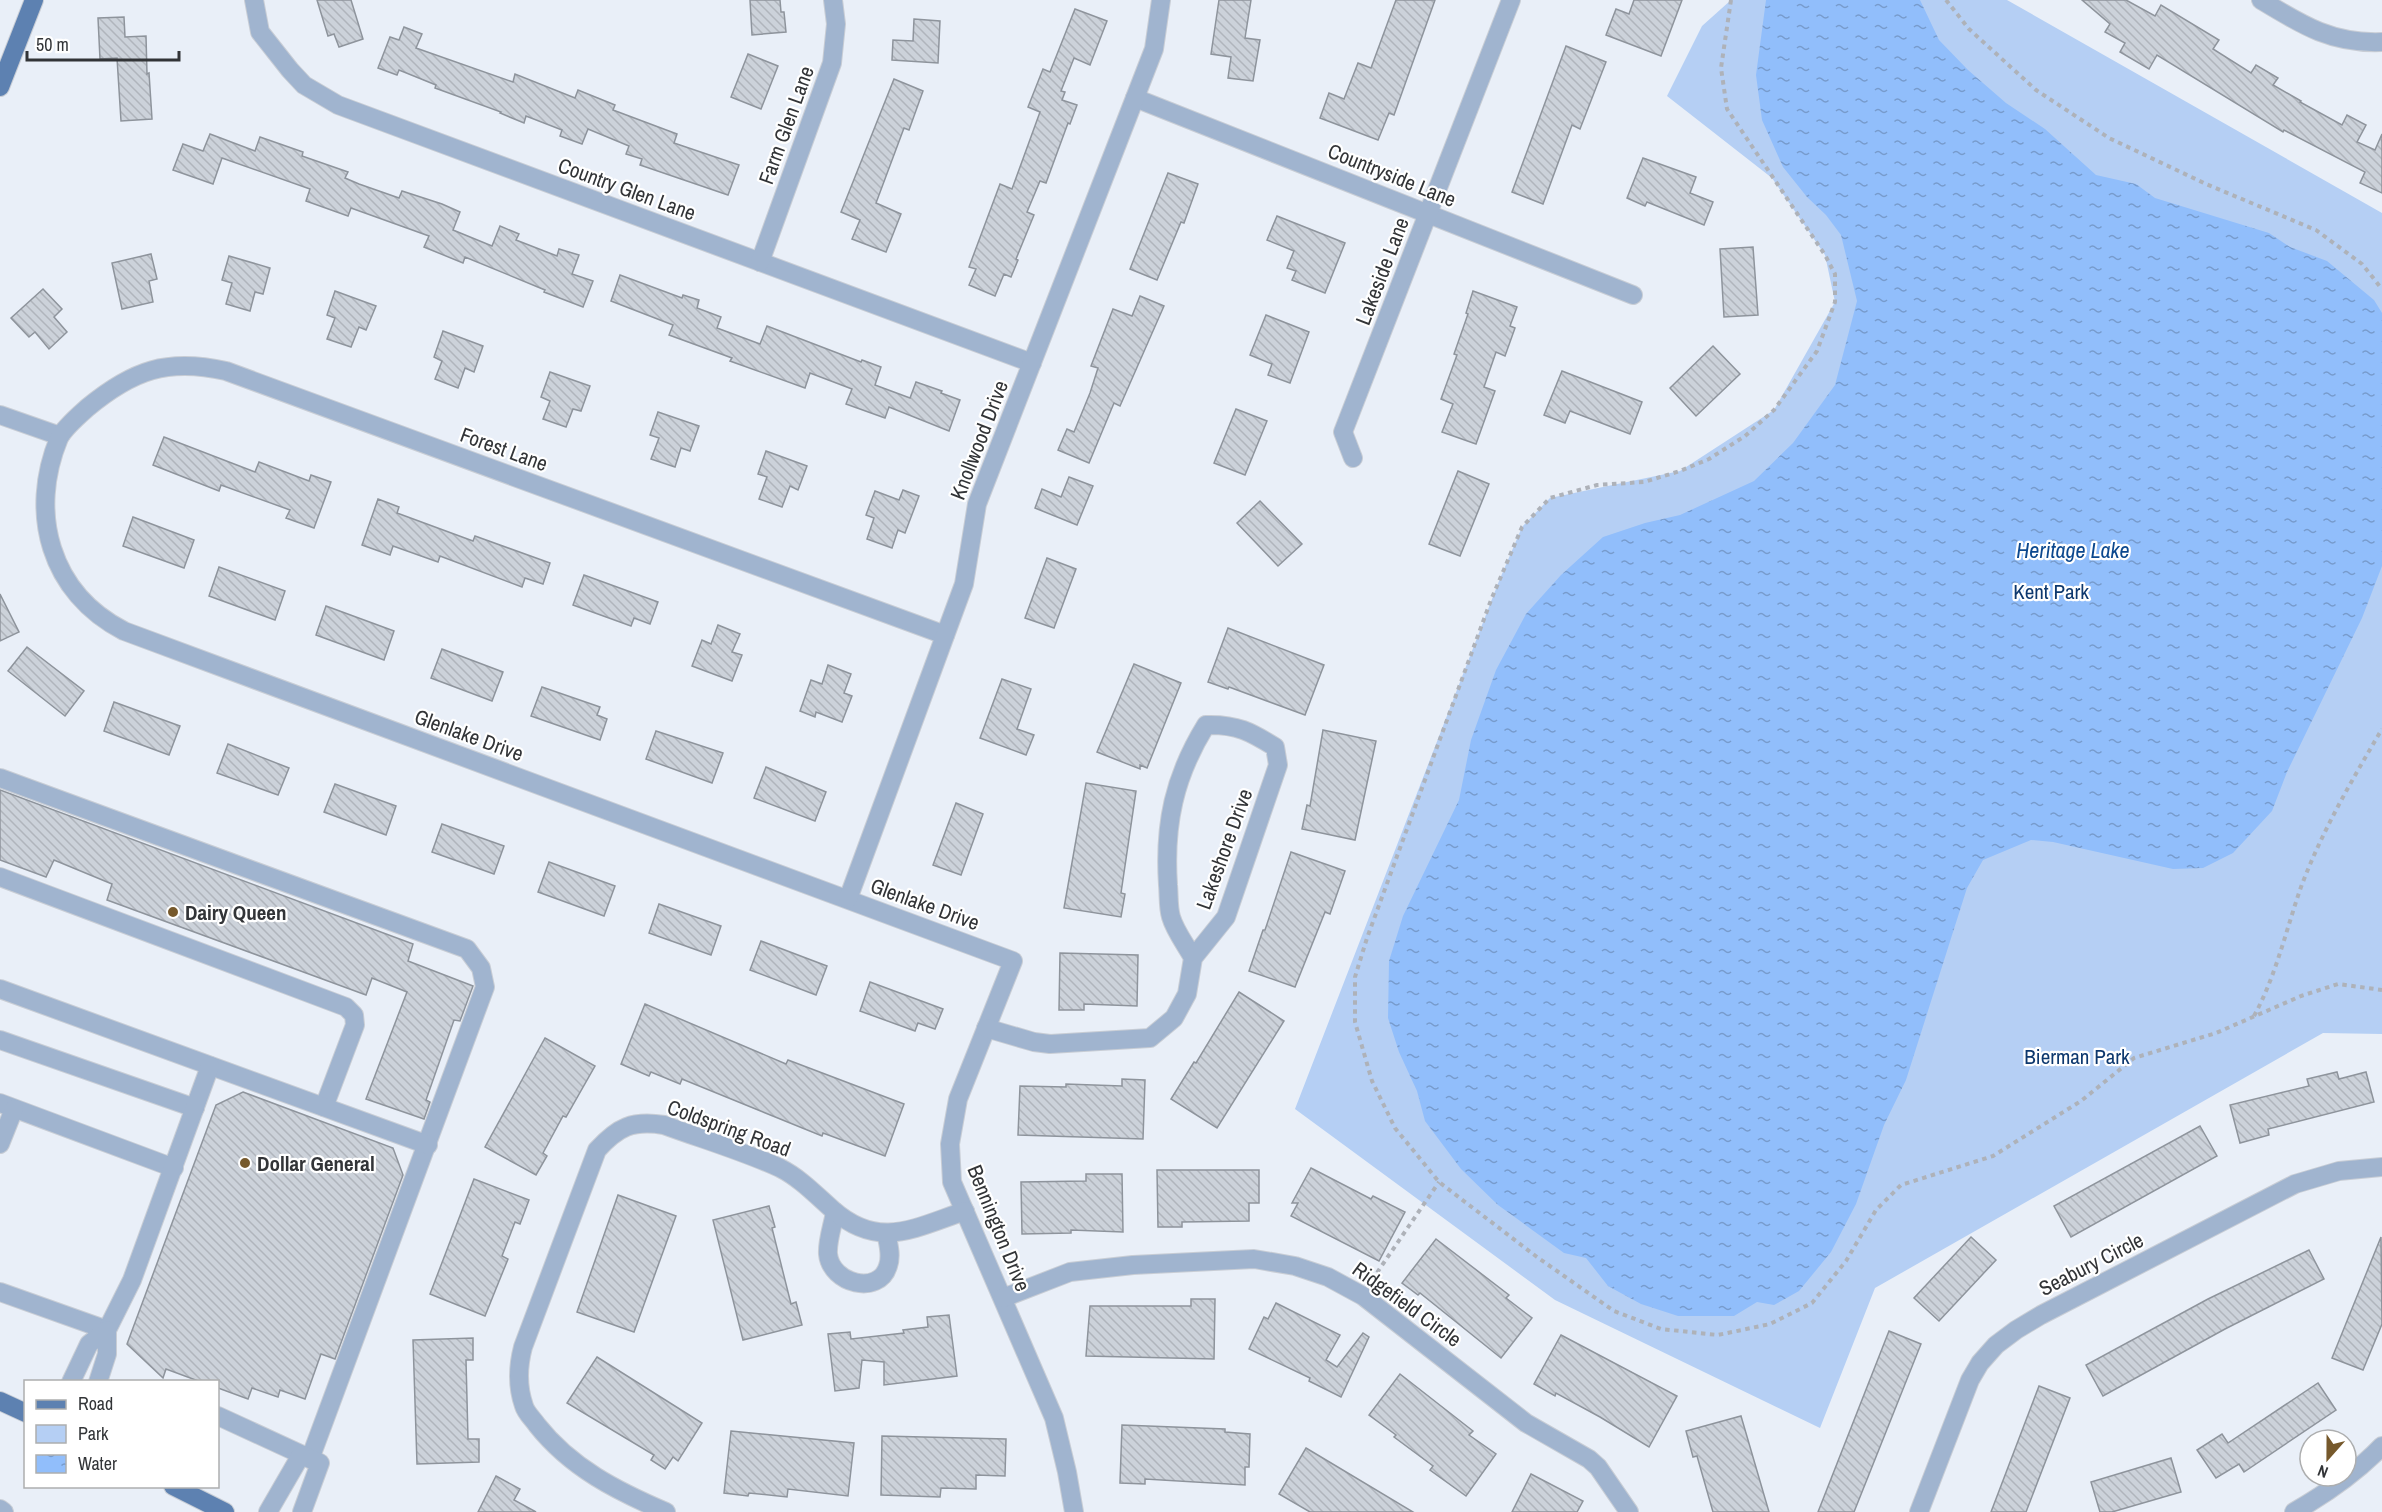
<svg xmlns="http://www.w3.org/2000/svg" width="2382" height="1512" viewBox="0 0 2382 1512" font-family="'Archivo Narrow',sans-serif">
<style>
.green{fill:#b5cff4}
.water{fill:url(#water-ripples)}
.building{fill:url(#building-back-hatch);stroke:#8e949c;stroke-width:1.5}
.lines{fill:none;stroke-linecap:round;stroke-linejoin:round}
.minor-casing{stroke:#c8cdd5;stroke-width:20}
.major-casing{stroke:#c8cdd5;stroke-width:20}
.path{stroke:#aeb2b9;stroke-width:4;stroke-dasharray:4.5 4.5;stroke-linecap:butt}
.minor{stroke:#a0b4cf;stroke-width:18}
.major{stroke:#5d81b1;stroke-width:18}
.poi-dot{fill:#76592c;stroke:#fff;stroke-width:2}
.labels{text-anchor:middle;dominant-baseline:central;stroke-width:4.5;stroke-linejoin:round;paint-order:stroke}
.street-label{font-size:21px;fill:#323437;stroke:#fff}
.park-label{font-size:21px;fill:#0d386e;stroke:#fff}
.poi-label{font-size:21px;font-weight:bold;fill:#323437;stroke:#fff;text-anchor:start}
.water-label{font-size:22px;font-style:italic;fill:#0c488e;stroke:#fff}
</style>
<defs>
<pattern id="water-ripples" width="26" height="14" patternUnits="userSpaceOnUse" patternTransform="scale(1.5)"><rect width="26" height="14" fill="#91befb"/><path d="M2 4q2-2 4 0t4 0M15 11q2-2 4 0t4 0" fill="none" stroke="#779bcc"/></pattern>
<pattern id="building-back-hatch" width="6" height="6" patternUnits="userSpaceOnUse" patternTransform="scale(1.5)"><rect width="6" height="6" fill="#ccd2da"/><path d="M-1 5l2 2M0 0l6 6M5-1l2 2" fill="none" stroke="#b0b5bc"/></pattern>
</defs>
<rect width="100%" height="100%" fill="#e9eff8"/>
<polygon class="green" points="1731,0 2007,0 2382,213 2382,1034 2323,1033 1875,1288 1820,1428 1555,1300 1295,1109 1499,581 1522,527 1550,498 1680,471 1774,410 1835,302 1825,255 1772,178 1667,96 1702,26"/>
<polygon class="water" points="1766,0 1920,0 1939,40 1968,70 2006,103 2045,129 2096,175 2136,184 2155,198 2269,233 2290,247 2327,261 2374,300 2382,313 2382,566 2362,618 2287,772 2272,811 2233,853 2203,868 2173,869 2053,842 2031,840 1983,860 1967,888 1906,1080 1884,1125 1856,1204 1831,1252 1799,1291 1774,1305 1757,1302 1734,1316 1678,1316 1641,1304 1608,1286 1586,1258 1564,1253 1498,1205 1461,1169 1425,1121 1417,1091 1399,1052 1388,1018 1389,961 1403,916 1459,800 1471,740 1496,670 1526,614 1561,575 1603,537 1645,523 1680,515 1754,481 1793,443 1835,385 1857,301 1841,235 1826,215 1807,197 1783,167 1762,120 1756,75"/>
<g class="building">
<polygon points="317,0 351,0 363,39 339,47 334,34 328,36"/>
<polygon points="750,0 780,0 781,12 784,12 786,32 752,35"/>
<polygon points="1219,0 1251,0 1245,38 1260,40 1253,81 1228,78 1231,57 1211,54"/>
<polygon points="1396,0 1435,0 1394,115 1389,113 1378,140 1320,118 1329,93 1344,99 1358,63 1371,68"/>
<polygon points="1634,0 1682,0 1661,56 1606,35 1616,9 1629,14"/>
<polygon points="2082,0 2126,0 2155,16 2161,5 2219,40 2213,49 2251,73 2256,65 2278,78 2273,85 2301,101 2300,102 2342,125 2347,115 2366,125 2357,142 2375,150 2382,134 2382,193 2360,183 2365,172 2284,130 2283,132 2157,55 2149,69 2120,52 2125,43 2105,32 2110,24"/>
<polygon points="1075,9 1107,21 1090,65 1074,58 1061,91 1065,92 1062,100 1077,105 1070,124 1068,123 1046,183 1040,181 1027,212 1034,215 1016,259 1018,260 1011,277 1004,274 995,296 969,285 976,269 969,267 1000,184 1012,189 1040,112 1028,107 1043,69 1050,72"/>
<polygon points="124,17 125,37 146,36 147,74 149,73 152,119 121,121 117,58 100,59 98,18"/>
<polygon points="914,19 940,21 938,63 892,60 893,40 913,41"/>
<polygon points="404,27 422,34 416,48 513,82 515,74 575,98 578,90 615,105 613,110 677,134 674,143 739,165 728,195 640,165 642,159 626,154 629,146 588,129 582,144 560,136 562,130 526,116 524,123 500,113 501,112 435,88 436,85 399,70 397,75 378,68 390,37 399,40"/>
<polygon points="1566,46 1606,62 1580,129 1572,125 1543,204 1512,192"/>
<polygon points="748,54 778,66 761,109 731,97"/>
<polygon points="894,79 923,91 909,130 904,128 876,203 901,214 886,252 852,239 860,220 841,212"/>
<polygon points="210,134 255,151 260,137 303,152 302,156 348,172 345,178 359,184 399,198 402,191 442,204 460,212 453,230 492,246 500,226 519,234 516,240 557,256 559,249 579,255 572,274 593,281 583,307 544,292 545,290 465,257 463,263 424,247 429,236 351,208 348,216 306,201 310,189 222,158 213,184 173,170 183,144 203,151"/>
<polygon points="1643,158 1696,177 1690,193 1713,202 1704,225 1647,202 1645,206 1627,198"/>
<polygon points="1168,173 1198,184 1184,223 1181,222 1157,280 1130,269"/>
<polygon points="1277,216 1345,243 1325,293 1292,280 1296,271 1287,268 1294,251 1267,240"/>
<polygon points="1753,247 1758,315 1724,317 1720,249"/>
<polygon points="151,254 157,279 149,281 153,302 122,309 112,263"/>
<polygon points="229,256 270,268 263,294 255,292 250,311 226,304 232,283 222,280"/>
<polygon points="620,275 682,298 683,295 699,300 697,308 721,317 717,328 760,344 767,326 861,362 862,360 881,367 875,385 910,398 916,382 942,391 941,393 960,400 949,431 889,407 885,418 846,404 852,389 810,373 805,388 730,361 732,358 669,335 673,325 611,301"/>
<polygon points="43,289 62,309 54,317 67,332 49,349 35,332 29,337 11,318"/>
<polygon points="335,291 376,306 366,330 359,327 351,347 327,339 335,318 327,315"/>
<polygon points="1473,291 1517,307 1510,326 1515,328 1505,356 1496,352 1484,387 1495,391 1476,444 1442,432 1453,404 1441,399 1457,355 1454,354 1468,314 1466,313"/>
<polygon points="1140,296 1164,306 1120,406 1114,403 1089,463 1058,450 1067,429 1074,432 1090,393 1098,368 1091,366 1113,309 1132,316"/>
<polygon points="1266,315 1309,332 1290,383 1268,375 1272,364 1250,355"/>
<polygon points="443,331 483,346 474,372 465,368 458,388 435,379 442,361 434,357"/>
<polygon points="1713,346 1740,374 1696,416 1670,388"/>
<polygon points="1562,371 1642,402 1630,434 1570,411 1565,423 1544,415"/>
<polygon points="550,372 590,386 581,411 573,409 566,427 543,419 550,401 541,397"/>
<polygon points="1236,409 1267,421 1245,475 1214,463"/>
<polygon points="658,412 699,426 690,451 681,448 675,467 651,459 659,438 650,435"/>
<polygon points="164,437 255,472 259,462 309,481 311,475 331,482 314,528 286,518 290,510 221,485 219,491 153,465"/>
<polygon points="766,451 807,466 798,490 790,486 782,507 759,499 767,477 758,474"/>
<polygon points="1458,471 1489,484 1460,556 1429,544"/>
<polygon points="1069,477 1093,486 1077,525 1035,508 1042,489 1061,497"/>
<polygon points="903,490 919,496 905,533 898,530 892,548 867,539 874,518 866,515 875,491 899,500"/>
<polygon points="378,499 399,507 397,513 473,541 475,536 550,563 543,584 525,578 522,587 440,556 438,562 393,546 390,555 362,545"/>
<polygon points="1260,501 1302,544 1278,566 1237,523"/>
<polygon points="133,517 194,540 184,568 123,546"/>
<polygon points="1047,558 1076,569 1054,628 1025,618"/>
<polygon points="219,567 285,591 275,620 209,596"/>
<polygon points="584,575 658,602 650,624 634,618 631,626 573,605"/>
<polygon points="0,594 19,632 0,641"/>
<polygon points="326,606 394,631 384,660 316,635"/>
<polygon points="718,625 740,634 732,652 742,655 732,681 692,666 702,640 711,644"/>
<polygon points="1228,628 1324,665 1305,715 1229,687 1228,689 1208,682"/>
<polygon points="27,647 84,691 65,716 8,671"/>
<polygon points="442,649 503,672 492,701 431,678"/>
<polygon points="1134,664 1181,683 1147,768 1140,765 1140,769 1097,752"/>
<polygon points="828,665 851,674 844,693 852,696 842,722 816,712 815,717 800,711 811,680 822,684"/>
<polygon points="1002,679 1031,689 1017,729 1034,735 1026,755 980,738"/>
<polygon points="542,687 600,707 597,715 607,719 600,740 531,716"/>
<polygon points="114,702 180,726 169,755 104,731"/>
<polygon points="1323,730 1376,741 1355,840 1302,829 1307,805 1310,806"/>
<polygon points="656,731 723,753 712,783 646,759"/>
<polygon points="228,744 289,768 278,795 217,773"/>
<polygon points="766,767 826,792 815,821 754,798"/>
<polygon points="1086,783 1136,791 1121,893 1125,894 1121,917 1064,908"/>
<polygon points="335,784 396,806 386,835 324,812"/>
<polygon points="0,790 413,944 408,961 473,986 460,1021 454,1020 426,1100 430,1102 424,1119 366,1099 407,992 372,978 366,995 107,900 112,884 54,860 46,877 0,860"/>
<polygon points="956,803 983,814 961,875 933,865"/>
<polygon points="442,824 504,846 494,874 432,852"/>
<polygon points="1291,852 1345,871 1330,914 1325,912 1295,987 1249,971 1263,930 1265,930"/>
<polygon points="549,862 615,886 604,916 538,892"/>
<polygon points="659,904 721,926 711,955 649,933"/>
<polygon points="761,941 827,966 816,995 750,970"/>
<polygon points="1060,953 1138,955 1137,1006 1084,1004 1084,1010 1059,1010"/>
<polygon points="870,982 943,1009 935,1029 918,1023 915,1031 860,1011"/>
<polygon points="1239,992 1284,1021 1217,1128 1171,1099 1194,1062 1196,1063"/>
<polygon points="645,1004 786,1064 788,1060 904,1104 885,1156 823,1133 822,1136 682,1079 680,1084 651,1072 649,1076 621,1064"/>
<polygon points="545,1038 595,1066 566,1117 563,1116 543,1153 547,1156 536,1175 485,1147"/>
<polygon points="2337,1072 2339,1079 2366,1072 2374,1102 2268,1129 2269,1135 2240,1143 2230,1105 2309,1086 2307,1079"/>
<polygon points="1122,1079 1145,1080 1143,1139 1018,1135 1020,1086 1066,1087 1066,1084 1122,1086"/>
<polygon points="243,1092 393,1148 403,1175 335,1359 321,1354 305,1399 280,1390 278,1397 252,1388 248,1399 218,1388 218,1382 201,1382 166,1369 163,1378 127,1344 216,1105"/>
<polygon points="2200,1126 2217,1156 2071,1237 2054,1206"/>
<polygon points="1311,1168 1371,1199 1373,1196 1405,1212 1379,1261 1291,1216 1298,1203 1292,1203"/>
<polygon points="1157,1170 1259,1170 1259,1203 1249,1203 1249,1221 1182,1222 1182,1227 1158,1227"/>
<polygon points="1086,1174 1122,1174 1123,1232 1071,1230 1071,1233 1022,1234 1021,1182 1086,1181"/>
<polygon points="474,1179 529,1200 520,1224 515,1222 502,1256 508,1259 485,1316 430,1294"/>
<polygon points="618,1195 676,1216 634,1332 577,1312"/>
<polygon points="769,1206 775,1227 772,1228 791,1304 796,1302 802,1325 743,1340 713,1220"/>
<polygon points="1971,1237 1996,1260 1939,1321 1914,1298"/>
<polygon points="2381,1237 2382,1324 2363,1370 2332,1358"/>
<polygon points="1436,1239 1509,1295 1506,1298 1532,1318 1501,1358 1420,1293 1418,1295 1402,1283"/>
<polygon points="2309,1250 2324,1279 2225,1329 2103,1396 2086,1365 2208,1299"/>
<polygon points="1191,1299 1215,1299 1214,1359 1086,1356 1090,1306 1191,1306"/>
<polygon points="1276,1303 1340,1335 1326,1360 1337,1367 1363,1333 1369,1337 1341,1397 1309,1381 1310,1378 1249,1349 1264,1317 1268,1319"/>
<polygon points="949,1315 957,1376 884,1385 884,1362 862,1360 859,1388 835,1391 828,1334 850,1332 851,1339 904,1333 903,1330 928,1327 927,1317"/>
<polygon points="1889,1331 1921,1344 1854,1512 1818,1512"/>
<polygon points="1561,1335 1677,1396 1649,1447 1600,1417 1556,1393 1555,1396 1534,1384"/>
<polygon points="473,1338 473,1360 466,1360 468,1439 479,1439 479,1462 417,1464 413,1340"/>
<polygon points="597,1357 702,1423 678,1461 673,1457 665,1469 651,1460 654,1455 567,1403"/>
<polygon points="1400,1374 1473,1431 1469,1435 1496,1454 1466,1496 1430,1470 1433,1466 1394,1437 1396,1435 1369,1415"/>
<polygon points="2318,1383 2336,1410 2244,1472 2239,1464 2216,1478 2197,1450 2222,1434 2228,1443"/>
<polygon points="2039,1386 2070,1398 2026,1512 1991,1512"/>
<polygon points="1741,1416 1769,1512 1713,1512 1697,1456 1693,1457 1686,1431"/>
<polygon points="1122,1425 1225,1429 1225,1432 1250,1434 1249,1467 1245,1467 1245,1485 1145,1479 1145,1484 1120,1483"/>
<polygon points="731,1431 854,1443 848,1496 788,1489 787,1497 749,1493 748,1496 724,1493"/>
<polygon points="882,1436 1006,1439 1005,1476 976,1475 976,1489 941,1488 940,1497 881,1495"/>
<polygon points="1306,1448 1413,1512 1310,1512 1279,1494"/>
<polygon points="2171,1458 2181,1492 2112,1512 2100,1512 2091,1482"/>
<polygon points="1531,1474 1583,1501 1577,1512 1512,1512"/>
<polygon points="496,1476 520,1489 514,1500 536,1512 478,1512"/>
</g>
<g class="lines">
<g class="minor-casing">
<g id="minor">
<polyline points="254,0 260,32 290,70 304,85 338,105 1032,363"/>
<path d="M2261,0C2302,25 2332,44 2382,42"/>
<polyline points="1135,98 1633,295"/>
<polyline points="760,262 832,63 836,24 833,0"/>
<polyline points="0,415 60,436"/>
<polyline points="1353,458 1343,432 1511,0"/>
<path d="M945,635L226,371C167,358 133,370 87,408C78,416 64,428 59,438C28,513 50,593 124,631L1013,961L958,1099L950,1144L952,1182L1054,1418L1067,1472L1074,1512"/>
<polyline points="0,778 467,949 481,968 485,987 310,1459"/>
<polyline points="0,877 346,1007 354,1015 355,1025 324,1107"/>
<polyline points="848,899 964,584 977,504 1154,49 1161,0"/>
<polyline points="0,989 428,1145"/>
<path d="M986,1028L1034,1042L1050,1044L1150,1038L1174,1018L1187,994L1193,958L1226,917L1278,765L1275,747C1251,732 1237,724 1206,725C1174,777 1164,824 1168,885C1169,895 1168,907 1171,917C1175,931 1186,945 1193,958"/>
<polyline points="0,1040 195,1108"/>
<polyline points="0,1103 174,1168"/>
<polyline points="0,1144 14,1109"/>
<path d="M835,1212C833,1225 827,1241 828,1254C831,1284 879,1296 888,1266C892,1255 888,1243 886,1233"/>
<polyline points="0,1292 107,1330"/>
<polyline points="1003,1298 1070,1272 1133,1265 1254,1259 1295,1266 1328,1277 1363,1296 1526,1423 1589,1459 1598,1467 1629,1512"/>
<polyline points="71,1382 89,1344 107,1330 132,1280 210,1066"/>
<polyline points="98,1382 107,1354 107,1330"/>
<polyline points="218,1416 320,1463 302,1512"/>
<polyline points="0,1509 4,1512"/>
<polyline points="268,1512 301,1455"/>
<path d="M666,1512C617,1491 571,1468 537,1425C533,1419 526,1413 524,1406C517,1386 518,1366 523,1347L597,1150C618,1127 632,1120 664,1125C702,1139 743,1151 780,1168C800,1178 816,1195 833,1210C879,1250 914,1228 965,1211"/>
<polyline points="1919,1512 1970,1380 1980,1363 1996,1345 2016,1330 2041,1315 2295,1184 2339,1171 2382,1167"/>
<path d="M2294,1512C2327,1493 2356,1473 2382,1446"/>
</g>
</g>
<g class="major-casing">
<g id="major">
<polyline points="0,87 34,0"/>
<polyline points="0,1401 26,1413"/>
<polyline points="173,1486 225,1512"/>
</g>
</g>
<g class="path">
<polyline points="1731,0 1721,68 1727,109 1825,255 1835,274 1835,302 1817,351 1774,410 1745,436 1709,459 1680,471 1644,482 1597,485 1550,498 1522,527 1491,600 1367,938 1355,977 1355,1022 1372,1081 1395,1128 1439,1182 1537,1257 1614,1311 1661,1329 1718,1335 1770,1324 1812,1303 1846,1261 1876,1210 1901,1185 1993,1156 2081,1101 2134,1058 2216,1033 2301,996 2338,984 2382,990"/>
<polyline points="1946,0 1969,29 2036,90 2109,138 2206,184 2316,230 2362,264 2382,289"/>
<path d="M2254,1016C2276,976 2286,930 2301,887C2322,831 2352,780 2382,729"/>
<polyline points="1372,1280 1439,1182"/>
</g>
<use href="#minor" class="minor"/>
<use href="#major" class="major"/>
</g>
<g class="poi-dot">
<circle cx="173" cy="912" r="6"/>
<circle cx="245" cy="1163" r="6"/>
</g>
<g class="labels">
<g class="street-label">
<text transform="translate(786 125) rotate(-70)">Farm Glen Lane</text>
<text transform="translate(1392 175) rotate(22)">Countryside Lane</text>
<text transform="translate(627 189) rotate(20)">Country Glen Lane</text>
<text transform="translate(1382 271) rotate(-69)">Lakeside Lane</text>
<text transform="translate(979 440) rotate(-69)">Knollwood Drive</text>
<text transform="translate(504 449) rotate(20)">Forest Lane</text>
<text transform="translate(469 735) rotate(20)">Glenlake Drive</text>
<text transform="translate(1224 849) rotate(-70)">Lakeshore Drive</text>
<text transform="translate(925 904) rotate(20)">Glenlake Drive</text>
<text transform="translate(729 1128) rotate(20)">Coldspring Road</text>
<text transform="translate(999 1228) rotate(68)">Bennington Drive</text>
<text transform="translate(2091 1264) rotate(-27)">Seabury Circle</text>
<text transform="translate(1407 1304) rotate(36)">Ridgefield Circle</text>
</g>
<g class="park-label">
<text x="2051" y="591">Kent Park</text>
<text x="2077" y="1056">Bierman Park</text>
</g>
<g class="poi-label">
<text x="185" y="912">Dairy Queen</text>
<text x="257" y="1163">Dollar General</text>
</g>
<g class="water-label">
<text x="2073" y="550">Heritage Lake</text>
</g>
</g>
<rect x="24" y="1380" width="195" height="108" fill="#ffffff" stroke="#adaeaf" stroke-width="1.5"/>
<rect x="36" y="1400" width="30" height="9" fill="#5d81b1" stroke="#adaeaf" stroke-width="1.5"/>
<text x="78" y="1410" font-size="18" fill="#323437">Road</text>
<rect x="36" y="1425" width="30" height="18" fill="#b5cff4" stroke="#adaeaf" stroke-width="1.5"/>
<text x="78" y="1440" font-size="18" fill="#323437">Park</text>
<rect x="36" y="1455" width="30" height="18" fill="url(#water-ripples)" stroke="#adaeaf" stroke-width="1.5"/>
<text x="78" y="1470" font-size="18" fill="#323437">Water</text>
<g transform="translate(2328 1458) rotate(201)"><circle r="28" fill="#ffffff" stroke="#adaeaf" stroke-width="1.5"/>
<path d="M0-4.5L10 22L0 15L-10 22Z" fill="#76592c"/>
<text y="-9" font-size="16" font-weight="bold" text-anchor="middle" fill="#323437">N</text>
</g>
<path d="M27 51v9h152v-9" fill="none" stroke="#323437" stroke-width="3"/>
<text x="36" y="51" font-size="18" fill="#323437" stroke="#ffffff" stroke-width="4.5" paint-order="stroke">50 m</text>
</svg>
